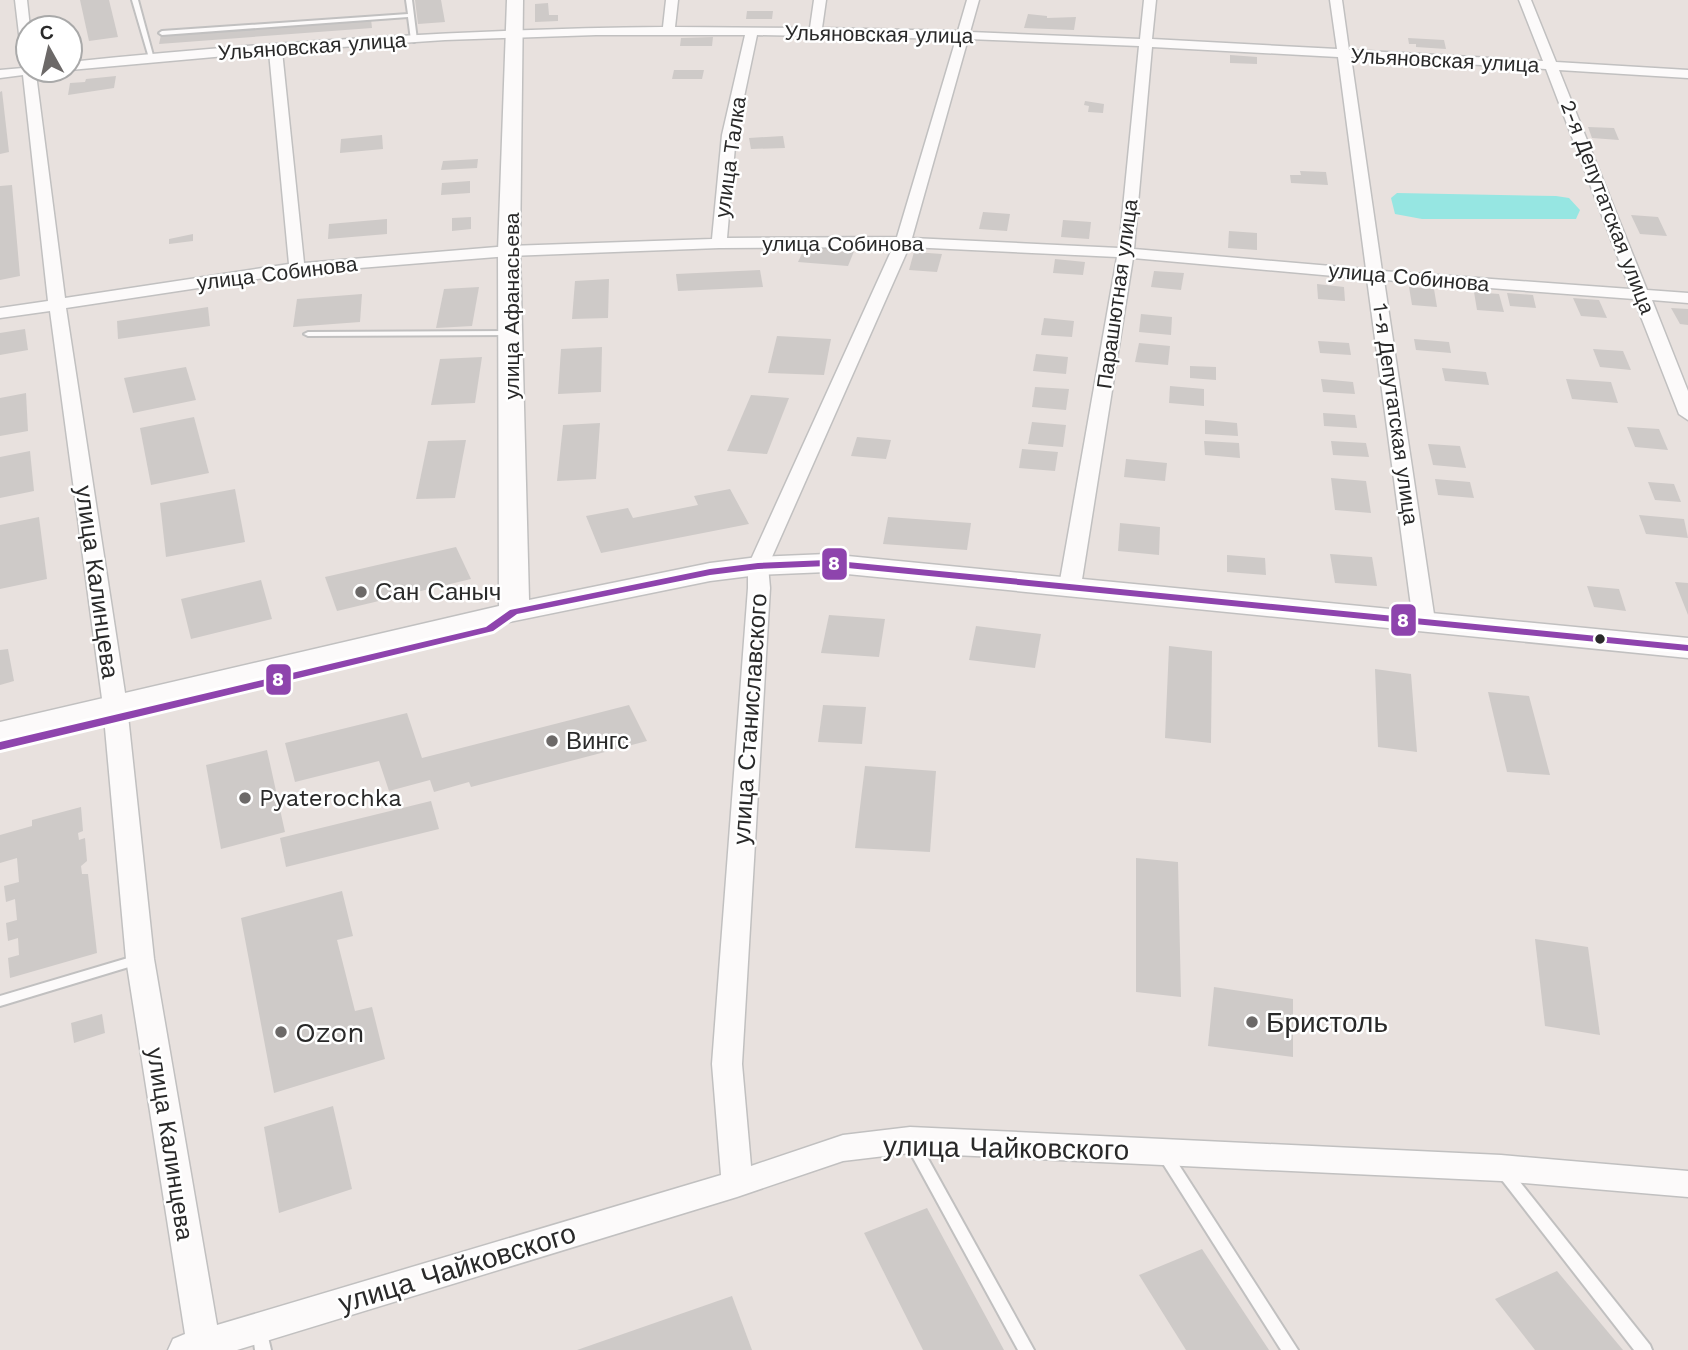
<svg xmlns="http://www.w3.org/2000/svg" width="1688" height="1350" viewBox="0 0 1688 1350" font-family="'Work Sans',sans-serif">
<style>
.water{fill:#96e6e2}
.building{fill:#cecac8}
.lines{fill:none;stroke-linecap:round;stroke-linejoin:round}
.lane-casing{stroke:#c1c0c0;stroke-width:4}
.street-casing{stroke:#c1c0c0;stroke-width:3}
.secondary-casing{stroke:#c1c0c0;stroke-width:3}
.lane{fill:#fcfafa;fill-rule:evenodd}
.street{fill:#fcfafa;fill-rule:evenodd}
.secondary{fill:#fcfafa;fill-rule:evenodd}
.bus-1-casing{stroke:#fff;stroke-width:6}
.bus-1{fill:#8e44ad;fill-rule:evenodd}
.poi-dot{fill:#6c6968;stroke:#fff;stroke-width:2.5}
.bus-dot{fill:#292929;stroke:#fff;stroke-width:2.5}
.labels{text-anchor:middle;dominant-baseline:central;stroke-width:5;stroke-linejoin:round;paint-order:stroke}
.far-street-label{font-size:21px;fill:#292929;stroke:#fff}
.street-label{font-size:24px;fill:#292929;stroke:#fff}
.poi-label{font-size:24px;fill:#292929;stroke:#fff;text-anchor:start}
.near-poi-label{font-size:28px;fill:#292929;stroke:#fff;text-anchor:start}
.near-street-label{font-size:28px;fill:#292929;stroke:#fff}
.line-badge{stroke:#fff;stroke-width:2.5}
.badge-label{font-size:19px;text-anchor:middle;font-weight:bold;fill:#fff}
</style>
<rect width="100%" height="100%" fill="#e8e1de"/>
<polygon class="water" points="1397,193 1556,196 1569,198 1580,210 1576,219 1422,219 1395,214 1391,198"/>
<g class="building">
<polygon points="80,0 109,0 118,37 89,41"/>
<polygon points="415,0 441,0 445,22 418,24"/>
<polygon points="548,3 549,15 558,15 558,21 535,22 535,4"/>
<polygon points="747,11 773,11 772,19 746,19"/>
<polygon points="1028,14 1047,16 1047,18 1076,17 1074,30 1024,28"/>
<polygon points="371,19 372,28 159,44 161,35"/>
<polygon points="713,37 712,46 680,46 681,38"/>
<polygon points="1408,38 1444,40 1446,49 1416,47 1416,44 1409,44"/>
<polygon points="1230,55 1257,57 1257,64 1230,63"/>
<polygon points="674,70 704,70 702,79 672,79"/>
<polygon points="116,76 114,88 68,95 70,83 85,82 86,79"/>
<polygon points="2,91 9,152 0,154 0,92"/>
<polygon points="1085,101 1104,104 1103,113 1088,112 1089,106 1084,105"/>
<polygon points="1588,127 1614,128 1619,140 1592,138"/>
<polygon points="382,135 383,149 340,153 341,139"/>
<polygon points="783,136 785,148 751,149 749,138"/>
<polygon points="478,159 477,168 441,170 443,161"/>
<polygon points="1300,171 1326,172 1328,185 1291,183 1290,175 1301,175"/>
<polygon points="470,181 470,193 441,195 442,183"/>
<polygon points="12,185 20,276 0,280 0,186"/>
<polygon points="983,212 1010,214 1007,231 979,229"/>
<polygon points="1631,215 1658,217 1667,236 1640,234"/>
<polygon points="471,217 471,229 452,231 452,218"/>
<polygon points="387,219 387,234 328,239 329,224"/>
<polygon points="1063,220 1091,222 1089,239 1061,237"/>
<polygon points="1229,231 1257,233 1257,250 1228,248"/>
<polygon points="193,234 193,241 169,244 169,239"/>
<polygon points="806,245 855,249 848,266 798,262"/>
<polygon points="914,252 942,254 937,272 909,270"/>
<polygon points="1055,259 1085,262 1083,275 1053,273"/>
<polygon points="760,270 763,287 678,291 676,274"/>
<polygon points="1154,271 1184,273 1181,290 1151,287"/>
<polygon points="609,279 608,318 572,319 575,281"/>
<polygon points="1317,284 1344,287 1345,301 1318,299"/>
<polygon points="479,287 472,326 436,328 444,289"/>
<polygon points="1409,287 1434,289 1437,307 1412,305"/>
<polygon points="1474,292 1499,294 1504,312 1477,310"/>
<polygon points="1507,293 1533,295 1536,308 1510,306"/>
<polygon points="362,294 360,322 293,327 297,299"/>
<polygon points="1573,298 1599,300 1607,318 1581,316"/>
<polygon points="208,307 210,326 118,339 117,321"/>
<polygon points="1671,308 1688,309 1688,325 1680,324"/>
<polygon points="1141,314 1172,317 1171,335 1139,332"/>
<polygon points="1044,318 1074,321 1072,337 1041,335"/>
<polygon points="25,329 28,350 0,355 0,333"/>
<polygon points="777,336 831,339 824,375 768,373"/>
<polygon points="1414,339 1449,342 1451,353 1416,350"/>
<polygon points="1318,341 1349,343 1351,355 1320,353"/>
<polygon points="1139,343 1170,346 1168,365 1135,362"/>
<polygon points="602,347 601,392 558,394 561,349"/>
<polygon points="1593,349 1623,351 1631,370 1600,367"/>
<polygon points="1036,354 1068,357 1066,374 1033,371"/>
<polygon points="482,357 475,403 431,405 440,359"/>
<polygon points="1190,366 1216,367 1216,380 1190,378"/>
<polygon points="186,367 196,400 133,413 124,378"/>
<polygon points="1442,368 1486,372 1489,385 1445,381"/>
<polygon points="1321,379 1353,382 1355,394 1323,392"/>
<polygon points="1566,379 1611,382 1618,403 1572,399"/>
<polygon points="1170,386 1204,389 1204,406 1169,403"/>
<polygon points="1035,387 1069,389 1066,410 1032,407"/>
<polygon points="26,393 28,431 0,436 0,398"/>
<polygon points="751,395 789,398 767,454 727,451"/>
<polygon points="1323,413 1355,415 1357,428 1324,426"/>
<polygon points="194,417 209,473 151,485 140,428"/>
<polygon points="1205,420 1237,423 1238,436 1205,434"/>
<polygon points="1032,422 1066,425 1063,447 1028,444"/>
<polygon points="600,423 596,479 557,481 563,425"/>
<polygon points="1627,427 1659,429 1668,450 1635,447"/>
<polygon points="857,437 891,440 886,459 851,456"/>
<polygon points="466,440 455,498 416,499 428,441"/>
<polygon points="1204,441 1239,443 1240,458 1205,455"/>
<polygon points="1331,441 1366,443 1369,457 1333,455"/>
<polygon points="1428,444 1460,446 1466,468 1433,465"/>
<polygon points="1022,449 1058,452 1055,471 1019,468"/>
<polygon points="30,451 34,491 0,498 0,457"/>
<polygon points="1126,459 1167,463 1165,481 1124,477"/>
<polygon points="1331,478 1366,481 1371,513 1335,510"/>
<polygon points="1435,479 1470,482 1474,498 1438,495"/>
<polygon points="1648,482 1674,484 1681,502 1655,500"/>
<polygon points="235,489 245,542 166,557 160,503"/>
<polygon points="730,489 749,524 601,553 586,516 628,508 633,518 698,505 694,496"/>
<polygon points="1639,515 1684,519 1688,538 1646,534"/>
<polygon points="39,517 47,579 0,589 0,525"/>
<polygon points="888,517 971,523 967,550 883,544"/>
<polygon points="1120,523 1160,527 1159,555 1118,551"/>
<polygon points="456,547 471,579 337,611 325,577"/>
<polygon points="1330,554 1372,557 1377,586 1335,583"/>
<polygon points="1227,555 1265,558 1266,575 1227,572"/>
<polygon points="261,580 272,619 191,639 181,599"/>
<polygon points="1675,582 1688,583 1688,615"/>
<polygon points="1587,586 1619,589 1626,611 1594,607"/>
<polygon points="829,615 885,619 879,657 821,653"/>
<polygon points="976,626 1041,634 1035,668 969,660"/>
<polygon points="1169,646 1212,651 1211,743 1165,738"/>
<polygon points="8,649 14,681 0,685 0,650"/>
<polygon points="1375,669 1411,674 1417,752 1378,747"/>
<polygon points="1488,692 1529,696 1550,775 1507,772"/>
<polygon points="629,705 647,741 471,787 469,782 434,792 430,780 389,791 379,761 295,782 285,743 407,713 422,758"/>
<polygon points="823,705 866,707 862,744 818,742"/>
<polygon points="267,750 285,832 221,849 206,765"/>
<polygon points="865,766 936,771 930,852 855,848"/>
<polygon points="431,801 439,829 286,867 280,838"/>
<polygon points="81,807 83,831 78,833 79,840 85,838 87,861 81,866 82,874 88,874 97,953 10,978 8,958 19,955 18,938 8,941 6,923 17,920 15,899 6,902 4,886 19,882 17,858 0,863 0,835 32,826 32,820"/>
<polygon points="1136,858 1178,862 1181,997 1136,992"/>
<polygon points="342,891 353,936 337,940 355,1011 372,1007 385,1059 274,1093 241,918"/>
<polygon points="1535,939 1588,947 1600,1035 1545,1026"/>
<polygon points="1214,987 1293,999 1293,1057 1208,1046"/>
<polygon points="102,1014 105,1033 74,1043 71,1023"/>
<polygon points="333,1106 352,1189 279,1213 264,1127"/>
<polygon points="927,1208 1004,1350 923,1350 864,1233"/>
<polygon points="1202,1249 1269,1350 1186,1350 1139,1275"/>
<polygon points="1557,1271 1623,1350 1535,1350 1495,1299"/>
<polygon points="732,1296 752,1350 577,1350"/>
</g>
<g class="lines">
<g class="lane-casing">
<g id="lane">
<polygon points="132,0 138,0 154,59 149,58"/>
<polygon points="406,0 412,0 417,40 414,42 411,40 408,17 162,35 159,33 162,31 408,14"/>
<polygon points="510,331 514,333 513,335 308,336 304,334 308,332"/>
<polygon points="138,955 142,957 144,960 142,963 0,1006 0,996"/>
<polygon points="911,1135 916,1137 1034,1350 1018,1350 906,1145 904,1141 906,1137"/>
<polygon points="1165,1149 1170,1151 1298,1350 1281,1350 1160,1159 1158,1155 1160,1151"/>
<polygon points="1503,1165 1508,1167 1650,1345 1652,1350 1634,1350 1498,1175 1496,1171 1498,1167"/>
<polygon points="260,1322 265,1324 271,1350 255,1350 252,1329 255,1324"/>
</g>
</g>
<g class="street-casing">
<path id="street" d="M15,0H27L30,28H28V70H42L36,74L65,298L289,264L269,52L70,70V62C267,42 465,29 663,27L666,0H678L675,27L810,28L814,0H826L822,28L958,31L967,0H979L970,32L1140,39L1144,0H1156L1152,39L1337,49L1330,0H1342L1349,50L1543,61L1519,0H1531L1556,62L1688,70V78L1559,70L1647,290L1688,293V303L1652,300L1688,391V420L1679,414L1634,299L1384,280L1435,621L1432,626H1416L1413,621L1367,279L1133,258L1081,586L1078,591H1062L1059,586L1117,257L909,247L768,566L770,588L742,1064L751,1166L843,1135L910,1127L1501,1155L1688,1171V1197L1501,1181L910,1153L843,1161L737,1197L237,1350H168L173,1339L185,1334L126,959L103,706L50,311L0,318V308L48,301L23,75L0,78V70L23,68ZM596,35H745L722,135L712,239L509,246L304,263L282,51L445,40ZM757,35L956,39L897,237L727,238L736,135ZM968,39L1139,46L1119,248L912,238ZM1152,47L1338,57L1366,269L1134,249ZM1351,57L1546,69L1630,289L1382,271ZM893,247L748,566V588L712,1064L721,1175L217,1325L154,959L127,706L66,308L297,273L509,256L719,248Z"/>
</g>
<g class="secondary-casing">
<polygon id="secondary" points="507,0 523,0 520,251 529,600 710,563 758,557 827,554 1688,638 1688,658 827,572 758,575 710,581 485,627 0,744 0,722 499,606 498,251"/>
</g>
<use href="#lane" class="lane"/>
<use href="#street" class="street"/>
<use href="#secondary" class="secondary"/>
<g class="bus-1-casing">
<polygon id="bus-1" points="827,560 1688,645 1688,651 827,566 758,569 710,575 517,614 493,631 0,750 0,742 486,627 510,610 710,569 758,563"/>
</g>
<use href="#bus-1" class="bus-1"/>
</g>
<g class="poi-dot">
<circle cx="361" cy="592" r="7"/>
<circle cx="552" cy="741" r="7"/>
<circle cx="245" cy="798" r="7"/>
<circle cx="1252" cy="1022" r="7"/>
<circle cx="281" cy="1032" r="7"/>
</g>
<circle class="bus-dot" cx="1600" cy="639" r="6"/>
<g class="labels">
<g class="far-street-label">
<text transform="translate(879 34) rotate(1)">Ульяновская улица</text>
<text transform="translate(312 46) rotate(-4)">Ульяновская улица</text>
<text transform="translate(1445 60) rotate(3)">Ульяновская улица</text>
<text transform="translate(730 157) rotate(-82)">улица Талка</text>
<text transform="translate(1608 207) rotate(69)">2-я Депутатская улица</text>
<text x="843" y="243">улица Собинова</text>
<text transform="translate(277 273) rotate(-7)">улица Собинова</text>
<text transform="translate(1409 277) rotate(5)">улица Собинова</text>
<text transform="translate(1117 294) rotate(-82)">Парашютная улица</text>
<text transform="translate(511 306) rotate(-90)">улица Афанасьева</text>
<text transform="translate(1396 414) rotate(82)">1-я Депутатская улица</text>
</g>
<g class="street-label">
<text transform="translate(97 582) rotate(82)">улица Калинцева</text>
<text transform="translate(750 719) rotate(-86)">улица Станиславского</text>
<text transform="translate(170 1144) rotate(81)">улица Калинцева</text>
</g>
<g class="poi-label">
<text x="375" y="592">Сан Саныч</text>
<text x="566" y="741">Вингс</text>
<text x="259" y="798">Pyaterochka</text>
</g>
<g class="near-poi-label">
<text x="1266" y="1022">Бристоль</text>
<text x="295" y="1032">Ozon</text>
</g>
<g class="near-street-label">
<text transform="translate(1006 1148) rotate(1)">улица Чайковского</text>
<text transform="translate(457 1268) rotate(-17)">улица Чайковского</text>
</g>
</g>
<g class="line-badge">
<rect x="821" y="547" width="27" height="34" rx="7" fill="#8e44ad"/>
<rect x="1390" y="603" width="27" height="34" rx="7" fill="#8e44ad"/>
<rect x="265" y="663" width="27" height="33" rx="7" fill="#8e44ad"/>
</g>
<g class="badge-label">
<text x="834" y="570">8</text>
<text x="1403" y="627">8</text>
<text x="278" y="686">8</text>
</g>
<g transform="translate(49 49) rotate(352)"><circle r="33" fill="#ffffff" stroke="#a9a9a9" stroke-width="2"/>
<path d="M0-5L12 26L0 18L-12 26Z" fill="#6c6968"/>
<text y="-10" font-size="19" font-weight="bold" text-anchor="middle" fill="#292929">С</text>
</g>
</svg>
